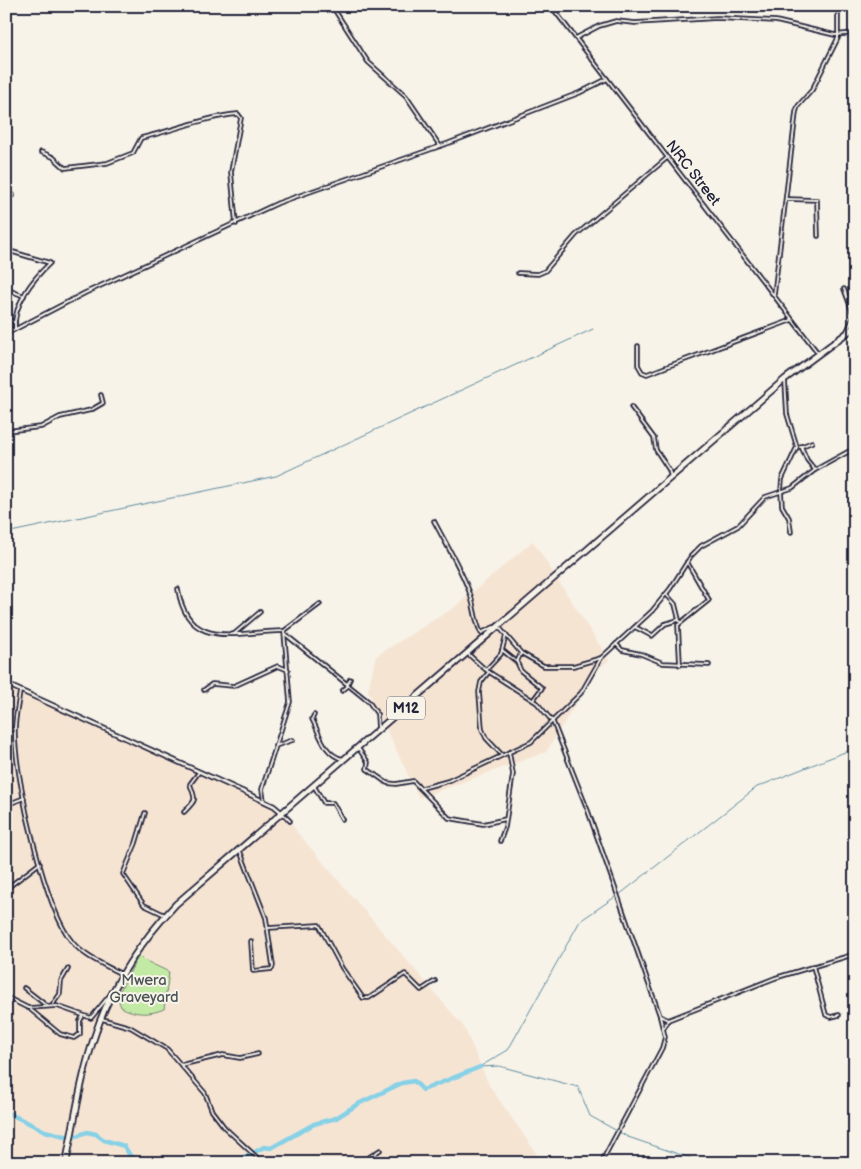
<svg xmlns="http://www.w3.org/2000/svg" width="861" height="1169" viewBox="0 0 861 1169" font-family="'Balsamiq Sans',sans-serif">
<style>
.built{fill:#f6e4d3}
.green{fill:#c3eaa5;stroke:#728670}
.lines{fill:none;stroke-linecap:round;stroke-linejoin:round}
.stream{stroke:#5f8ba2;stroke-width:1}
.river{stroke:#87d1e7;stroke-width:4.5}
.minor-casing{stroke:#22223b;stroke-width:5.5}
.tertiary-casing{stroke:#22223b;stroke-width:6}
.trunk-casing{stroke:#22223b;stroke-width:8}
.minor{stroke:#f7f3e8;stroke-width:2}
.tertiary{stroke:#f7f3e8;stroke-width:2.5}
.trunk{stroke:#f7f3e8;stroke-width:4.5}
.labels{text-anchor:middle;dominant-baseline:central;stroke-width:4;stroke-linejoin:round;paint-order:stroke}
.shield{fill:#f7f3e8;stroke:#62616f;stroke-width:1}
.shield-label{font-size:14px;font-weight:bold;fill:#22223b}
.street-label{font-size:15px;fill:#22223b;stroke:#f7f3e8}
.park-label{font-size:15px;fill:#4a5456;stroke:#f7f3e8}
</style>
<rect width="100%" height="100%" fill="#f7f3e8"/>
<filter id="ink" filterUnits="userSpaceOnUse"><feTurbulence type="fractalNoise" baseFrequency=".02" numOctaves="2"/><feDisplacementMap in="SourceGraphic" scale="10" xChannelSelector="R" yChannelSelector="G"/><feConvolveMatrix kernelMatrix="1 2 1 2 8 2 1 2 1" color-interpolation-filters="sRGB"/></filter>
<g filter="url(#ink)">
<g class="built">
<polygon points="533,541 609,660 595,672 546,752 419,798 368,691 376,656 455,607"/>
<polygon points="6,683 277,809 288,822 290,821 297,832 464,1027 489,1085 543,1163 6,1163"/>
</g>
<path class="green" d="M139,955L144,960L169,972L164,1009C150,1015 135,1015 121,1007L117,996Z"/>
<g class="lines">
<g class="stream">
<polyline points="6,533 276,476 593,329"/>
<polyline points="619,895 757,787 855,748"/>
<polyline points="481,1066 508,1050 580,921 615,897"/>
<polyline points="480,1067 499,1066 578,1087 590,1116 628,1137 705,1163"/>
</g>
<g class="river">
<polyline points="6,1112 45,1131 69,1137"/>
<polyline points="74,1137 87,1132 96,1134 104,1140 124,1146 133,1160 161,1163"/>
<polyline points="255,1152 264,1147 271,1148 314,1124 336,1118 358,1104 402,1083 414,1081 423,1090 480,1067"/>
<polyline points="231,1163 251,1154"/>
</g>
<g class="minor-casing">
<g id="minor">
<polyline points="332,6 368,62 406,96 440,146"/>
<polyline points="551,6 818,353"/>
<polyline points="576,38 599,26 616,21 635,23 717,18 776,21 835,35 855,33"/>
<path d="M41,152L53,157L65,168L107,163L133,153L141,138C173,131 204,117 238,114L241,118L231,172L236,224"/>
<polyline points="6,197 13,195"/>
<polyline points="787,199 817,200 818,236"/>
<path d="M6,250L50,263C33,279 13,304 15,329"/>
<polyline points="518,273 538,274 545,271 576,235 667,158"/>
<polyline points="6,289 24,296"/>
<polyline points="844,289 854,316 847,331"/>
<polyline points="774,295 796,112 798,106 812,90 838,38 838,6"/>
<polyline points="6,318 15,323"/>
<polyline points="6,327 13,330"/>
<polyline points="6,334 85,293 278,203 449,143 579,93 607,79"/>
<polyline points="638,346 638,365 642,372 647,374 792,320"/>
<polyline points="785,380 787,414 797,447 782,479 781,491 782,506 789,518 791,532"/>
<polyline points="631,407 654,438 656,450 669,470 671,477"/>
<polyline points="6,431 41,427 60,417 91,410 103,403 101,395"/>
<polyline points="801,446 807,460 815,470"/>
<polyline points="800,447 812,442"/>
<path d="M434,521C446,544 460,567 469,591C475,605 474,619 481,633L494,627"/>
<path d="M178,589C188,652 237,631 284,631"/>
<polyline points="666,594 675,604 679,620"/>
<polyline points="499,627 521,653 544,666 573,666 601,658 652,611 670,589 691,556 701,546 738,526 765,497 792,488 815,470 855,448"/>
<polyline points="635,627 652,636 665,624 678,620 681,622"/>
<polyline points="234,634 260,612"/>
<polyline points="285,634 369,702 377,714 378,729"/>
<polyline points="616,644 622,650 641,654 663,663 709,665"/>
<polyline points="502,650 517,662"/>
<polyline points="521,653 517,662 521,671 542,688 533,700"/>
<polyline points="468,654 486,670 537,703 553,722 588,811 660,1016 668,1020 775,978 855,954"/>
<polyline points="680,665 678,625 709,600 687,562"/>
<polyline points="487,669 501,654 506,635"/>
<polyline points="488,673 481,682 479,692 482,729 486,738 502,755"/>
<polyline points="347,685 350,679"/>
<polyline points="204,690 212,684 234,686 278,666 288,670"/>
<path d="M20,691C18,706 14,721 15,736C16,781 45,910 73,943C85,957 105,965 121,974"/>
<polyline points="342,691 348,686"/>
<path d="M314,715L312,719C320,734 324,755 343,759"/>
<polyline points="6,732 13,729"/>
<polyline points="275,746 293,740"/>
<polyline points="358,748 368,762 367,769 387,783 396,784 413,781 449,818 483,824 506,819"/>
<polyline points="314,786 324,803 333,803 342,819"/>
<polyline points="422,788 448,781 531,742 581,693 601,658"/>
<polyline points="264,801 262,789 290,702 284,631 320,604"/>
<polyline points="6,805 24,798"/>
<path d="M184,812C197,799 196,801 190,784L199,772"/>
<polyline points="145,813 136,843 123,874 144,905 165,915"/>
<polyline points="282,813 290,821"/>
<polyline points="500,841 505,827 513,774 509,752"/>
<polyline points="240,851 266,918 273,966 272,969 253,971 251,941"/>
<polyline points="6,889 40,863"/>
<polyline points="268,928 319,925 342,968 363,998 369,998 405,974 421,990 435,981"/>
<polyline points="813,966 826,1015 831,1017 839,1015"/>
<polyline points="24,988 47,1006"/>
<polyline points="6,997 28,1008 57,1006 91,1018 109,996"/>
<polyline points="53,1004 60,994 61,981 68,969"/>
<polyline points="31,1010 60,1034 74,1038 80,1034 80,1021 83,1016"/>
<polyline points="102,1019 130,1027 167,1049 205,1093 212,1111 225,1128 263,1163"/>
<polyline points="664,1028 668,1020"/>
<polyline points="181,1065 223,1055 240,1058 258,1054"/>
<polyline points="360,1163 380,1150"/>
<polyline points="601,1163 662,1048 665,1037 660,1017"/>
</g>
</g>
<g class="tertiary-casing">
<polyline id="tertiary" points="6,684 244,792 274,806 281,812"/>
</g>
<g class="trunk-casing">
<path id="trunk" d="M66,1163C75,1119 81,1075 96,1032C112,984 141,941 176,904L785,379L855,327"/>
</g>
<use href="#minor" class="minor"/>
<use href="#tertiary" class="tertiary"/>
<use href="#trunk" class="trunk"/>
</g>
</g>
<g class="labels">
<rect class="shield" x="387" y="696.5" width="38" height="23" rx="4"/>
<g class="shield-label">
<text x="406" y="708">M12</text>
</g>
<g class="street-label">
<text transform="translate(693 173) rotate(52)">NRC Street</text>
</g>
<g class="park-label">
<text x="144" y="980">Mwera<tspan x="144" dy="17">Graveyard</tspan></text>
</g>
</g>
<rect width="861" height="1169" fill="none" stroke="#f7f3e8" stroke-width="25"/>
<rect x="12" y="12" width="836" height="1144" fill="none" stroke="#22223b" stroke-width="2" filter="url(#ink)"/>
</svg>
